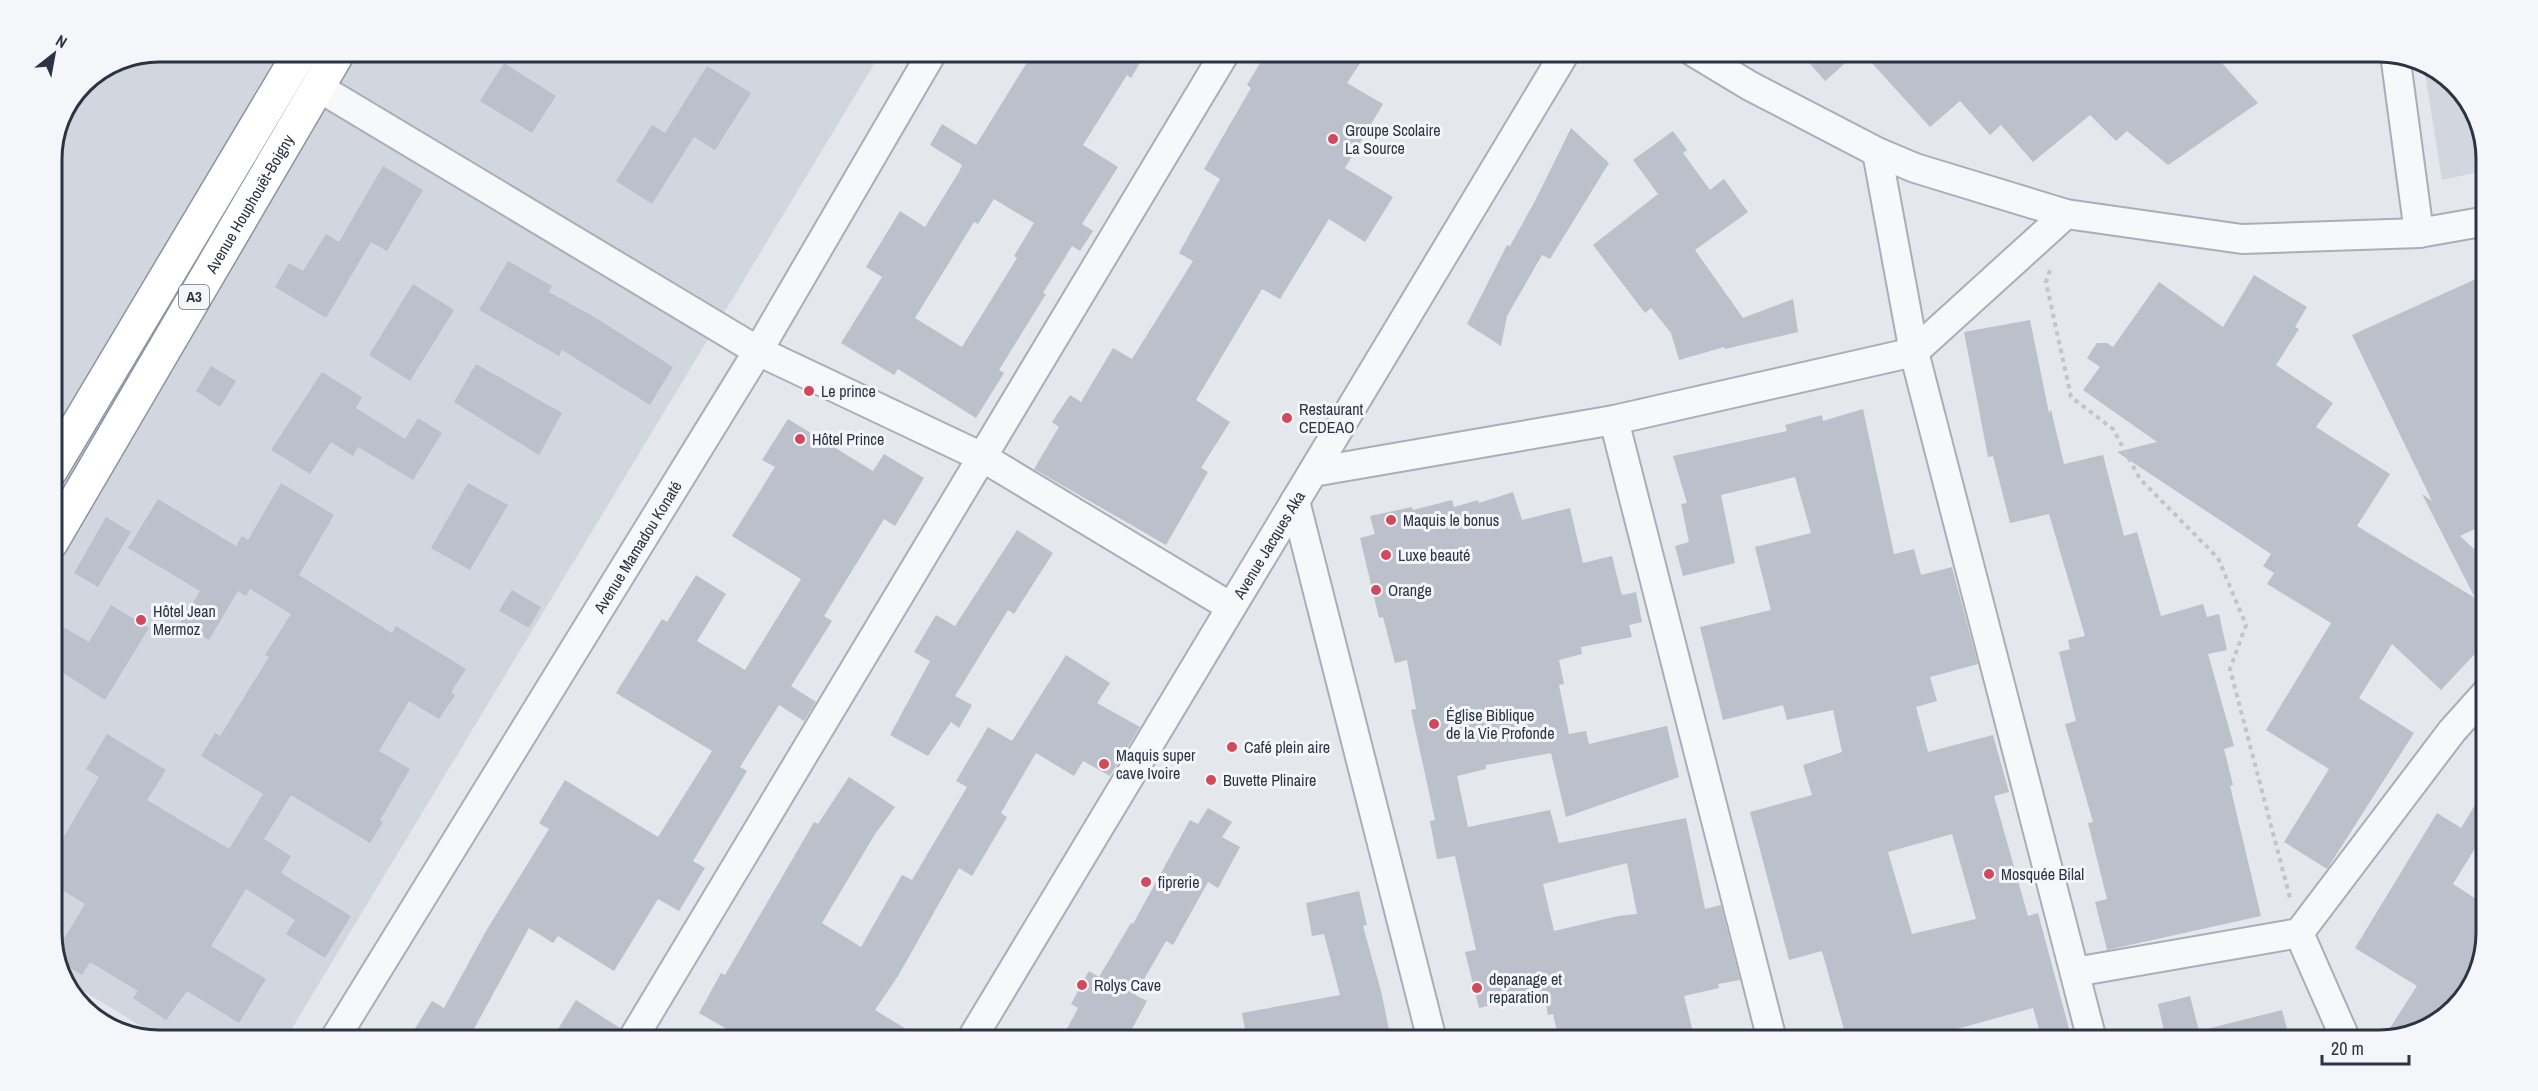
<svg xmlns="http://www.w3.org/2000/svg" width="2538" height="1091" viewBox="0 0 2538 1091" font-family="'Archivo Narrow',sans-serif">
<rect width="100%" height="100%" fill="#e4e7ec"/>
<!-- built -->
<path fill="#d2d6de" d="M 158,51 L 882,51 L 285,1040 L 164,1040 L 67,981 L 51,940 L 51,152 L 83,82 L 118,59 Z
M 2423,61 L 2465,93 L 2487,152 L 2487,170 L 2442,180 Z"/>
<!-- building -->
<path fill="#bbc0ca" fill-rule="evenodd" d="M 1034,51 L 1147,51 L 1131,78 L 1127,75 L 1083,145 L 1118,167 L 1082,224 L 1093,231 L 1080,251 L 1072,246 L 1043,293 L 1046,294 L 999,370 L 1004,373 L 976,418 L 898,369 L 894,375 L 841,343 L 882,277 L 866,267 L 900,211 L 925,227 L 959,172 L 962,165 L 930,145 L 942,124 L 976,145 ZM 994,199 L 1034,223 L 1014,256 L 1017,258 L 962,347 L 915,318 L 974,222 L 978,224 Z
M 1267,51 L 1368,51 L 1347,83 L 1383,104 L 1345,168 L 1393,197 L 1365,242 L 1329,219 L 1280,299 L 1262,289 L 1196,400 L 1230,422 L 1201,468 L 1208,472 L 1166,545 L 1034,469 L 1059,427 L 1052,422 L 1070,395 L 1081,402 L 1113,348 L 1132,359 L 1193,261 L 1179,253 L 1220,179 L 1204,169 L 1251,88 L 1247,85 Z
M 1799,51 L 1859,51 L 1825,81 Z
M 1861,51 L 2211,51 L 2258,103 L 2168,165 L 2127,131 L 2116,141 L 2090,115 L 2033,162 L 2001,125 L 1990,135 L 1960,101 L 1930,127 Z
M 504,63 L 556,96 L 532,133 L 480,101 Z
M 707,66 L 751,93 L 715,150 L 694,137 L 652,204 L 616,181 L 652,125 L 665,133 Z
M 1571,128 L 1609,163 L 1550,259 L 1542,255 L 1507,316 L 1501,346 L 1467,324 L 1507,245 L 1510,246 L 1535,201 Z
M 1673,131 L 1687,150 L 1683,153 L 1710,190 L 1724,179 L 1748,212 L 1695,250 L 1743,318 L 1793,299 L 1798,332 L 1725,349 L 1724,347 L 1679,360 L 1671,333 L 1651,308 L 1645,313 L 1593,245 L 1658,194 L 1633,160 Z
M 383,166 L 423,190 L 387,251 L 371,242 L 326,318 L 275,287 L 289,263 L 303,271 L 326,234 L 339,242 Z
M 508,261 L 552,286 L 549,292 L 596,318 L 673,367 L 650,405 L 562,350 L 559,356 L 479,310 Z
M 2487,274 L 2487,523 L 2460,536 L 2487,561 L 2487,641 L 2441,690 L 2392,644 L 2359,698 L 2414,733 L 2327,869 L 2284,842 L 2329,769 L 2266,730 L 2331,623 L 2267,584 L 2274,573 L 2263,566 L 2271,554 L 2117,452 L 2157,442 L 2083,390 L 2100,367 L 2087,358 L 2097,343 L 2107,343 L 2113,347 L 2159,282 L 2223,327 L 2254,275 L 2307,307 L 2295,327 L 2299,329 L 2276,365 L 2333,403 L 2316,427 L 2390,474 L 2357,526 L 2475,598 L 2422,494 L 2432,501 L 2352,335 Z
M 413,284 L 454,310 L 410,381 L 369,355 Z
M 2030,320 L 2049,413 L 2051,410 L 2064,464 L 2103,455 L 2124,536 L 2137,532 L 2161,616 L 2203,604 L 2207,617 L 2219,614 L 2227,650 L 2208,654 L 2234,746 L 2224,749 L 2233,785 L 2230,786 L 2261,916 L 2107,950 L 2095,902 L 2107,899 L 2088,823 L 2093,822 L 2065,724 L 2076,721 L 2059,652 L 2070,649 L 2068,640 L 2085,636 L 2049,514 L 2010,523 L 1993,456 L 1988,457 L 1964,332 Z
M 476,364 L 562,413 L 539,455 L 454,402 Z
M 211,366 L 236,381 L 220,407 L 196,391 Z
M 322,372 L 362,397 L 356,408 L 405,439 L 418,418 L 442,433 L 413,480 L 358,447 L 353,456 L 331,442 L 310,474 L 271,450 Z
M 1863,409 L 1894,554 L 1914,549 L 1921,575 L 1952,567 L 1978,664 L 1930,677 L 1937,701 L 1916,707 L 1928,752 L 1993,735 L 2009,792 L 1994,796 L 2028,916 L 2038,913 L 2072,1040 L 2042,1040 L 2033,1008 L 1953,1030 L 1955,1040 L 1847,1040 L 1822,951 L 1789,960 L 1750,812 L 1812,795 L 1803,765 L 1842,752 L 1833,710 L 1787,720 L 1783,705 L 1723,720 L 1700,627 L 1771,610 L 1755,547 L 1811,533 L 1795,477 L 1721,495 L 1735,563 L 1683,576 L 1675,546 L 1689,542 L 1681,504 L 1687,503 L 1673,456 L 1787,431 L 1785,425 L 1822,415 L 1823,421 ZM 1952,834 L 1976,919 L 1912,934 L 1888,852 Z
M 788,419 L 873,471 L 884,454 L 924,478 L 895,526 L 884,519 L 824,616 L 832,621 L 791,686 L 816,702 L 804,721 L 779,705 L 740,767 L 747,771 L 693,861 L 705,868 L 679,911 L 658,899 L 614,971 L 558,936 L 553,943 L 529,928 L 468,1040 L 408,1040 L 432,1001 L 444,1008 L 486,931 L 549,829 L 539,823 L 565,780 L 658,837 L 712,751 L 616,693 L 662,619 L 667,622 L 696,575 L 726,594 L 697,641 L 745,670 L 801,579 L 732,536 L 775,467 L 762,460 Z
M 281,483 L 334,515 L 299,575 L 392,633 L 396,626 L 466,669 L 451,692 L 455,695 L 439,719 L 409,701 L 379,751 L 410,769 L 380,820 L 383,822 L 370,843 L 291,795 L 264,839 L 291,856 L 281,873 L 351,916 L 325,958 L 286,934 L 295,920 L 246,889 L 211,946 L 266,979 L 239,1023 L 187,991 L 166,1020 L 133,998 L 138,991 L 90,962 L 82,975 L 59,961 L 56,952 L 85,904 L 51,883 L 51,831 L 63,838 L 99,777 L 86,769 L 107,734 L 166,770 L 147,800 L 229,849 L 263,794 L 201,756 L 215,733 L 220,736 L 269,657 L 265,655 L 291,614 L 250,589 L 246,596 L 238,591 L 209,640 L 180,623 L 200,591 L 128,548 L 158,499 L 236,546 L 242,536 L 248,540 Z
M 468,483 L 508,505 L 470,570 L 431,548 Z
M 1513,492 L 1522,520 L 1570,508 L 1583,563 L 1612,556 L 1621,593 L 1623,595 L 1636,592 L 1642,622 L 1629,625 L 1632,637 L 1581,647 L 1582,654 L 1559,660 L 1564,684 L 1559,685 L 1569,734 L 1586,731 L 1589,744 L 1667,726 L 1679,777 L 1566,817 L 1551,753 L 1486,765 L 1486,769 L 1457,776 L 1468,827 L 1550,810 L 1559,843 L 1686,818 L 1705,909 L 1721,905 L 1740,980 L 1718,984 L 1719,988 L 1684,996 L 1695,1040 L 1559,1040 L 1553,1014 L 1548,1015 L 1544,992 L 1479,1008 L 1465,952 L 1476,950 L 1455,856 L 1437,859 L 1430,821 L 1435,820 L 1411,710 L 1416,709 L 1407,660 L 1395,663 L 1383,617 L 1379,618 L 1360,538 L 1375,534 L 1370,516 L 1412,507 L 1413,510 L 1452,500 L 1454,507 L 1478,500 L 1479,503 ZM 1627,863 L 1637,914 L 1618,916 L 1554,931 L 1543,884 Z
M 106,517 L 131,532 L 98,587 L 74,573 Z
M 1017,530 L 1053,553 L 1014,614 L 1008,610 L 955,696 L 972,705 L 959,728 L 951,722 L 928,756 L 890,735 L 930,661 L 914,652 L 936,615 L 955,626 Z
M 512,590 L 541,607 L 529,628 L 499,611 Z
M 111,605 L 149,628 L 105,700 L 51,665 L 51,620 L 89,642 Z
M 1066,655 L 1110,683 L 1097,703 L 1140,727 L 1110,776 L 1083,761 L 1074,776 L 1036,753 L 1001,813 L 1007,817 L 972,876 L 959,868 L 898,976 L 875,1010 L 924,1040 L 746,1040 L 699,1013 L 721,973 L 725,975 L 814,822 L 818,824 L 849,777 L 895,807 L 875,834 L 822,923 L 861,947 L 902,875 L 912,880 L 967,787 L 956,781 L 988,727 L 1012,741 Z
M 2487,785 L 2487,829 L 2453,884 L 2487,906 L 2487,933 L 2479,973 L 2440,1022 L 2383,1039 L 2417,986 L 2355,948 L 2437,813 L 2461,828 Z
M 1208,808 L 1232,822 L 1222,837 L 1240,847 L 1218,888 L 1208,882 L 1173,945 L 1166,941 L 1135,995 L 1147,1001 L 1126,1040 L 1061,1040 L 1078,1008 L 1071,1004 L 1089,971 L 1099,977 L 1131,923 L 1133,924 L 1190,820 L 1198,824 Z
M 1359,891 L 1367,925 L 1363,926 L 1382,995 L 1391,1040 L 1247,1040 L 1242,1013 L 1340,995 L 1324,934 L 1312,936 L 1306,903 Z
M 2190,996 L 2199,1031 L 2282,1010 L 2290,1040 L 2166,1040 L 2158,1004 Z
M 576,1000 L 620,1028 L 616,1040 L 576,1040 L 558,1029 Z"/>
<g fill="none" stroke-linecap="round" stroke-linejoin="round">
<!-- minor casing -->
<g stroke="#a9aeb7" stroke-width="32">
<g id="minor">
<path d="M 1692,51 L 1750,86 L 1877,152 L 1915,168 L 2066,214 L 2242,239 L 2419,233 L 2487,221"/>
<path d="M 2395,54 L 2419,233"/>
<path d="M 318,87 L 758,351 L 982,457 L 1231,607"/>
<path d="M 1877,152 L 1914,352 L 2092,1040"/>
<path d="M 1614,420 L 1772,1040"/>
<path d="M 1313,472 L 1614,420 L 1914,352 L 2066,214"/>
<path d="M 1295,501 L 1432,1040"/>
<path d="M 2299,933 L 2346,1040"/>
<path d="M 2075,972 L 2299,933 L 2452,731 L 2487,692"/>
<path id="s1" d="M 334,1040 L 758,351 L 933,51"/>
<path d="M 632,1040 L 1226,51"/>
<path id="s2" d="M 971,1040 L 1566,51"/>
</g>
</g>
<!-- highway casing -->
<g stroke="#8b94a3" stroke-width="36">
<g id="highway">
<path d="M 51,470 L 301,51"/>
<path id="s3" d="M 51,543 L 339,51"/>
</g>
</g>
<!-- path -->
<path stroke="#c2c5cb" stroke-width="4" stroke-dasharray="4.5 4.5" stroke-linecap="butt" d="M 2050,270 L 2046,282 L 2071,397 L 2113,429 L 2140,479 L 2218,558 L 2246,625 L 2230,669 L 2290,898"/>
<!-- minor -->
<use href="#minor" stroke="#f7f8fa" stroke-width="28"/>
<!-- highway -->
<use href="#highway" stroke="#fff" stroke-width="33"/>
</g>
<!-- markers -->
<g fill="#d1495b" stroke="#f4f6f9" stroke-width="2">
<circle cx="1333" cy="139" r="6"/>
<circle cx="809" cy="391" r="6"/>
<circle cx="1287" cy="418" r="6"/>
<circle cx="800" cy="439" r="6"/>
<circle cx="1391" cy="520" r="6"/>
<circle cx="1386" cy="555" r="6"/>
<circle cx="1376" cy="590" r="6"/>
<circle cx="141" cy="620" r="6"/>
<circle cx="1434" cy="724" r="6"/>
<circle cx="1232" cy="747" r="6"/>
<circle cx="1104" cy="764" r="6"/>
<circle cx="1211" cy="780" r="6"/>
<circle cx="1989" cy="874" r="6"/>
<circle cx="1146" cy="882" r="6"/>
<circle cx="1082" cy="985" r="6"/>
<circle cx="1477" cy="988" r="6"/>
</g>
<g text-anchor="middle" stroke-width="6" stroke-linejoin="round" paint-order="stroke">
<!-- shield labels -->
<rect fill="#f4f6f9" stroke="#676e7b" stroke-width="1.5" x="179" y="285" width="30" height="24" rx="4.5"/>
<g font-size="15" font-weight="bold" fill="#2b3445">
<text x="194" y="302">A3</text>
</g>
<!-- poi labels -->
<g font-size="16" fill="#2b3445" stroke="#f4f6f9" text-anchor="start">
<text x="1345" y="136">Groupe Scolaire<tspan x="1345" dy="18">La Source</tspan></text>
<text x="821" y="397">Le prince</text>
<text x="1299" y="415">Restaurant<tspan x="1299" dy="18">CEDEAO</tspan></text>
<text x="812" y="445">Hôtel Prince</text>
<text x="1403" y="526">Maquis le bonus</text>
<text x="1398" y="561">Luxe beauté</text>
<text x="1388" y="596">Orange</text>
<text x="153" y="617">Hôtel Jean<tspan x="153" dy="18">Mermoz</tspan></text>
<text x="1446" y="721">Église Biblique<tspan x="1446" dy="18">de la Vie Profonde</tspan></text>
<text x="1244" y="753">Café plein aire</text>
<text x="1116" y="761">Maquis super<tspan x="1116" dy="18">cave Ivoire</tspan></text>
<text x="1223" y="786">Buvette Plinaire</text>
<text x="2001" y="880">Mosquée Bilal</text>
<text x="1158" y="888">fiprerie</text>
<text x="1489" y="985">depanage et<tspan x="1489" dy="18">reparation</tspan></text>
<text x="1094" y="991">Rolys Cave</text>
</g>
<!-- street labels -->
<g font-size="16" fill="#2b3445" stroke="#f4f6f9">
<text dy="6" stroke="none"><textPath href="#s3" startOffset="393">Avenue Houphouët-Boigny</textPath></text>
<text dy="6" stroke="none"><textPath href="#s2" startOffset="578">Avenue Jacques Aka</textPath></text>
<text dy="6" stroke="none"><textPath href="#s1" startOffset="579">Avenue Mamadou Konaté</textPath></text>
</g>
</g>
<!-- crop -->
<path d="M0 0H2538V1091H0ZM159 62H2379A97 97 0 0 1 2476 159V933A97 97 0 0 1 2379 1030H159A97 97 0 0 1 62 933V159A97 97 0 0 1 159 62Z" fill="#f4f6f9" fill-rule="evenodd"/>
<path fill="none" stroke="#2b3445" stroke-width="3" d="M159 62H2379A97 97 0 0 1 2476 159V933A97 97 0 0 1 2379 1030H159A97 97 0 0 1 62 933V159A97 97 0 0 1 159 62Z"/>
<!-- north arrow -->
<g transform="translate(54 54) rotate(31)" stroke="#f4f6f9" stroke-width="4.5" paint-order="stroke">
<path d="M0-4.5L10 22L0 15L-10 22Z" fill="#2b3445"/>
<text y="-9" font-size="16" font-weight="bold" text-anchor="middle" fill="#2b3445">N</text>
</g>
<!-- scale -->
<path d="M2322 1055v9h87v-9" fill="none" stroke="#2b3445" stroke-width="3"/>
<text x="2331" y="1055" font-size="18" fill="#2b3445" stroke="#f4f6f9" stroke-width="4.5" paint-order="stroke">20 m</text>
</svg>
